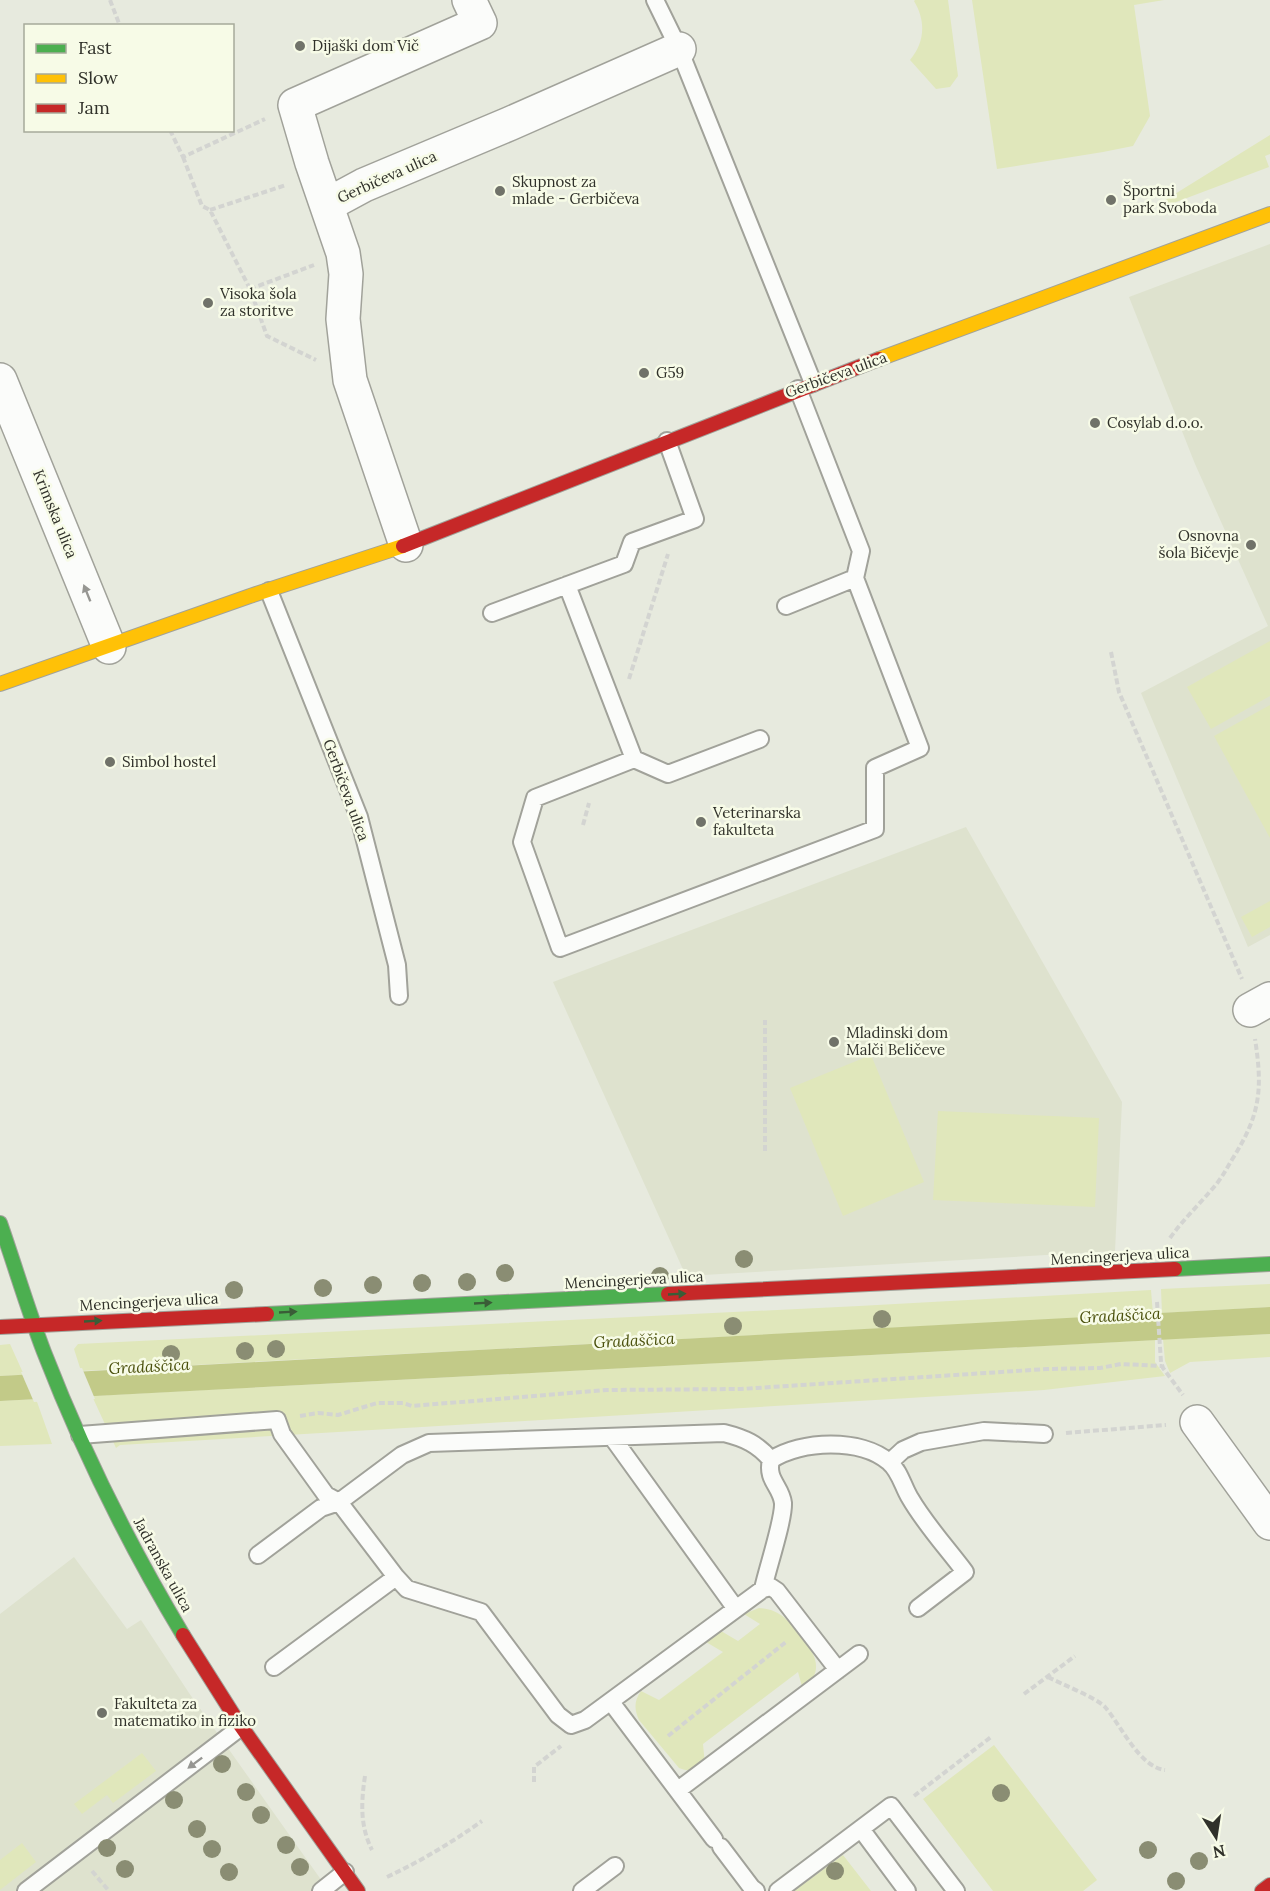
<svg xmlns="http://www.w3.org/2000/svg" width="1270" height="1891" viewBox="0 0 1270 1891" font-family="Lora,serif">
<rect width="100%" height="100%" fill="#e7eade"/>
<!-- built -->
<path fill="#dee2ce" d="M 1270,244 L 1270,935 L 1248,947 L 1141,693 L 1268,626 L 1195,464 L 1129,297 Z
M 966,827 L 1122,1102 L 1115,1251 L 686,1276 L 553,982 Z
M 74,1557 L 127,1629 L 141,1620 L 189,1693 L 329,1891 L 0,1891 L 0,1614 Z"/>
<!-- green -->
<path fill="#e0e7bb" d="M 915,0 L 948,0 L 958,76 L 950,87 L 936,89 L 910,60 C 925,42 926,21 914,1 Z
M 972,0 L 1164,0 L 1134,5 L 1150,116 L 1133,146 L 1103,152 L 997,169 Z
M 1270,135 L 1270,154 L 1265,156 L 1269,167 L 1163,207 L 1162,202 Z
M 1270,641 L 1270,696 L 1211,729 L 1187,687 Z
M 1270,705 L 1270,838 L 1214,736 Z
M 1270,901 L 1270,927 L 1252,937 L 1241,917 Z
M 871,1055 L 924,1182 L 843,1216 L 790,1088 Z
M 938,1111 L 1099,1118 L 1095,1207 L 933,1200 Z
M 1270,1284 L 1270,1307 L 1162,1313 L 1161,1289 Z
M 1151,1290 L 1153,1314 L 81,1371 L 74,1349 L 78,1344 L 859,1306 Z
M 1270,1334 L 1270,1357 L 1190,1362 L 1170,1373 L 1165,1361 L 1163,1339 Z
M 1155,1340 L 1155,1362 L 1165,1376 L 1044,1390 L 120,1445 L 116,1448 L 92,1396 Z
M 10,1344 L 24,1375 L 0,1376 L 0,1345 Z
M 36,1399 L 52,1444 L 0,1446 L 0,1401 Z
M 759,1608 C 780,1609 789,1621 801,1636 C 817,1656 824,1671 803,1690 L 798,1672 L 703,1744 L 705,1765 C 696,1771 689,1772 679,1768 L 639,1720 C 634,1709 634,1701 641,1691 L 659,1700 L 723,1652 L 706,1642 L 721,1631 L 738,1641 L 760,1624 L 744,1614 Z
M 994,1745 L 1097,1880 L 1083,1891 L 993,1891 L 923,1799 Z
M 142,1753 L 156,1771 L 113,1803 L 107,1795 L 82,1814 L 74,1804 Z
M 22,1843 L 36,1862 L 0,1890 L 0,1860 Z
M 843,1855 L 871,1891 L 794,1891 Z"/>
<!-- water -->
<path fill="#c2ca88" d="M 1270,1307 L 1270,1334 L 0,1401 L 0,1376 Z"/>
<!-- pier -->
<path fill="#e7eade" d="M 82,1368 L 95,1399 L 34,1402 L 21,1372 Z"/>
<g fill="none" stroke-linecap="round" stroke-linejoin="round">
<!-- lane casing -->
<g stroke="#a1a29a" stroke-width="20">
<path id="lane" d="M 655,0 L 679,49 L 813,383
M 798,389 L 861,551 L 855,578
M 567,585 L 634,759 L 535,798 L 522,842 L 560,948 L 875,829 L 875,768 L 920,748 L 855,578 L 786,606
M 269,591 L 359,817 L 397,965 L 399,996
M 492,613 L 624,564 L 632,542 L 695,519 L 667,441
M 634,759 L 668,774 L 760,739
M 80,1435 L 277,1420 L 282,1434 L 326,1495 L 339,1502 L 396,1577
M 612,1437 L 736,1609
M 890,1462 L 903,1450 L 921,1442 L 984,1431 L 1044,1434
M 258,1555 L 321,1508 L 339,1502 L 402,1455 L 429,1443 L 724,1433 C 744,1438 758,1444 771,1460
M 763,1589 C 767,1570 784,1519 783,1503 C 781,1486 766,1480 771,1460 C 801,1440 861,1438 889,1462 C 900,1471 903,1487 910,1498 C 925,1524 947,1548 965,1572 L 918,1608
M 274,1667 L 396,1577 L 407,1589 L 481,1612 L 558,1715 L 571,1725 L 585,1720 L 763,1589 L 771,1587 L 777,1591 L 838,1670
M 611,1702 L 714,1839
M 678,1790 L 859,1654
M 861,1829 L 907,1891
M 721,1847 L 752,1888 L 756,1891
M 26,1891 L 241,1727
M 321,1891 L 345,1872
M 582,1891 L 615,1866
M 778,1891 L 891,1806 L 956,1891"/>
</g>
<!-- street casing -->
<g stroke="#a1a29a" stroke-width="36">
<path id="street" d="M 327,205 L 364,185 L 509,124 L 679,49
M 0,380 L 109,647
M 406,545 L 350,380 L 343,319 L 346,274 L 343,253 L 312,163 L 295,105 L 480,23 L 469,0
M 1250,1010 L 1270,999
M 1197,1422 L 1270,1523"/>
</g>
<!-- fast casing -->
<g stroke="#a1a29a" stroke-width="16">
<path id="fast" d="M 0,1223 C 15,1266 28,1310 44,1352 C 82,1450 129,1545 183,1635
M 1175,1269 L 1270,1264
M 267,1314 L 668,1294"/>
</g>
<!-- slow casing -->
<g stroke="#a1a29a" stroke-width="16">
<path id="slow" d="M 879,359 L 1270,214
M 0,684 L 250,596 L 403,546"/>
</g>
<!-- jam casing -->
<g stroke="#a1a29a" stroke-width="16">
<path id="jam" d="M 403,546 L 879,359
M 668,1294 L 1175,1269
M 0,1327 L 267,1314
M 183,1635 L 238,1722 L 358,1891
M 1262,1891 L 1270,1885"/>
</g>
<!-- path -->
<path stroke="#d3d4d1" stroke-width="4" stroke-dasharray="6 3" stroke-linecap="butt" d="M 110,0 L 120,26
M 170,130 L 183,157 L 265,119
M 183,157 L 202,206 L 210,210 L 250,289 L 267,336 L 316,360
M 210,210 L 286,185
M 250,289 L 314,265
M 1111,652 L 1119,692 L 1242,979
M 629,679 L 668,554
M 583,825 L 589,803
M 765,1151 L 765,1020
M 1170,1238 C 1185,1217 1203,1201 1218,1182 C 1224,1174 1228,1166 1233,1158 C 1260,1115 1263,1090 1255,1039
M 1157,1302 L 1161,1362 L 1163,1368 L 1183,1395
M 300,1416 L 318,1413 L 338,1415 L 377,1403 L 403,1403 L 412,1406 L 607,1390 L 741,1389 L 1047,1369 L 1100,1368 L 1121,1364 L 1162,1366
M 1066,1433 L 1166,1425
M 1048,1677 C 1061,1684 1097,1698 1105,1707 C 1121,1725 1139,1767 1165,1770
M 1024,1694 L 1075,1656
M 668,1736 L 786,1642
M 365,1776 C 361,1803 360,1826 372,1850
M 534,1782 L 534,1767 L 561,1746
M 914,1796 L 991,1737
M 92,1871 L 109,1891
M 387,1877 C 421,1861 451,1843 482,1821"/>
<!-- lane -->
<use href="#lane" stroke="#fbfcfa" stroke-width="16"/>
<!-- street -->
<use href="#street" stroke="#fbfcfa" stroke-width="33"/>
<!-- fast -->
<use href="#fast" stroke="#4caf50" stroke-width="14"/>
<!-- slow -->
<use href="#slow" stroke="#ffc107" stroke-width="14"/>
<!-- jam -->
<use href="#jam" stroke="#c62828" stroke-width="14"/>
</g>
<!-- trees -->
<g fill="#8a8d73">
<circle cx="744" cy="1259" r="9"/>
<circle cx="505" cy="1273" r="9"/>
<circle cx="660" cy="1276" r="9"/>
<circle cx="467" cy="1282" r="9"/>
<circle cx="422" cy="1283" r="9"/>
<circle cx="373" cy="1285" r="9"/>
<circle cx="323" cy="1288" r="9"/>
<circle cx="234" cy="1290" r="9"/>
<circle cx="882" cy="1319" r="9"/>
<circle cx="733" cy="1326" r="9"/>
<circle cx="276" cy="1349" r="9"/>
<circle cx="245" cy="1351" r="9"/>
<circle cx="171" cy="1354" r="9"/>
<circle cx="222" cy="1764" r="9"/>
<circle cx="246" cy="1792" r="9"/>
<circle cx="1001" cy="1793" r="9"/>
<circle cx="174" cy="1800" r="9"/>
<circle cx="261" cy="1815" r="9"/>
<circle cx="197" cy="1829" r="9"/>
<circle cx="286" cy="1845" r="9"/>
<circle cx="107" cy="1848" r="9"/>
<circle cx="212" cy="1849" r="9"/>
<circle cx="1148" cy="1850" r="9"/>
<circle cx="1199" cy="1861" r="9"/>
<circle cx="300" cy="1867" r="9"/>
<circle cx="125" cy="1869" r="9"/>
<circle cx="835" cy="1871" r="9"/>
<circle cx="229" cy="1872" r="9"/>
<circle cx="1176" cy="1881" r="9"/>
</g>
<!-- one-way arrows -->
<defs><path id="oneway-solid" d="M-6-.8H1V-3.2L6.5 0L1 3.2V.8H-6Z" transform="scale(1.5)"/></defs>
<g fill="#969692">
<use href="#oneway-solid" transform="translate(87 593) rotate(-112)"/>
<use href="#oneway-solid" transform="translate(195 1763) rotate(143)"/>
</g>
<g fill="#3a5d37">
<use href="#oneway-solid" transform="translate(677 1294) rotate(-3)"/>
<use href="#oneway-solid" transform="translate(483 1303) rotate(-3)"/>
<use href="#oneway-solid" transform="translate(288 1312) rotate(-3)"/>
<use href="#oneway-solid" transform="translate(93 1321) rotate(-3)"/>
</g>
<!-- markers -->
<g fill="#707269" stroke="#f7fbe7" stroke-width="2">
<circle cx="300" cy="46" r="6"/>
<circle cx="500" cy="191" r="6"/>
<circle cx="1111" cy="200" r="6"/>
<circle cx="208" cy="303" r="6"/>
<circle cx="644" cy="373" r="6"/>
<circle cx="1095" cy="423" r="6"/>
<circle cx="1251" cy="545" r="6"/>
<circle cx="110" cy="762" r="6"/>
<circle cx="701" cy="822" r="6"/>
<circle cx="834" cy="1042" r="6"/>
<circle cx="102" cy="1713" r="6"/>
</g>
<g text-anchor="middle" stroke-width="5" stroke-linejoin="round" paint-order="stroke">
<!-- poi labels -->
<g font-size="15" fill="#30312a" stroke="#f7fbe7" text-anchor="start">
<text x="312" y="51">Dijaški dom Vič</text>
<text x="512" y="187">Skupnost za<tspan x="512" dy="17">mlade - Gerbičeva</tspan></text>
<text x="1123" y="196">Športni<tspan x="1123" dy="17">park Svoboda</tspan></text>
<text x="220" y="299">Visoka šola<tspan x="220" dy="17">za storitve</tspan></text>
<text x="656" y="378">G59</text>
<text x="1107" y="428">Cosylab d.o.o.</text>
<text x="1239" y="541" text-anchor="end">Osnovna<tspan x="1239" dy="17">šola Bičevje</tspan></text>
<text x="122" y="767">Simbol hostel</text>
<text x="713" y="818">Veterinarska<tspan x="713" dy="17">fakulteta</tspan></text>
<text x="846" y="1038">Mladinski dom<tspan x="846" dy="17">Malči Beličeve</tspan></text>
<text x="114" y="1709">Fakulteta za<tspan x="114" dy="17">matematiko in fiziko</tspan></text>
</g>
<!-- street labels -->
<g font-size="15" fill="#30312a" stroke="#f7fbe7">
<text transform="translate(387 177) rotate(-24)" y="5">Gerbičeva ulica</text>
<text transform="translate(836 375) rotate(-20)" y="5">Gerbičeva ulica</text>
<text transform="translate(55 514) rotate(68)" y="5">Krimska ulica</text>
<text transform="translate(346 790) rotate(70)" y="5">Gerbičeva ulica</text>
<text transform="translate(1120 1256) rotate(-3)" y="5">Mencingerjeva ulica</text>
<text transform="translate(634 1280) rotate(-3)" y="5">Mencingerjeva ulica</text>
<text transform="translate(149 1302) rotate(-3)" y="5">Mencingerjeva ulica</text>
<text transform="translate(163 1565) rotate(61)" y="5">Jadranska ulica</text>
</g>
<!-- water labels -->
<g font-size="16" font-style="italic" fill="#4a500c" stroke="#f7fbe7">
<text transform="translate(1120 1315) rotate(-3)" y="6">Gradaščica</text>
<text transform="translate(634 1340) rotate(-3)" y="6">Gradaščica</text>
<text transform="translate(149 1366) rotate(-3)" y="6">Gradaščica</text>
</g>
</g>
<!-- legend -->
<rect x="24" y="24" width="210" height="108" fill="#f7fbe7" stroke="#a7aa9b" stroke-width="1.5"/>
<rect x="36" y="44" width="30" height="9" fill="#4caf50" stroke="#a7aa9b" stroke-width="1.5"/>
<text x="78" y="54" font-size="18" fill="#30312a">Fast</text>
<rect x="36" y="74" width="30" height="9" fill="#ffc107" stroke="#a7aa9b" stroke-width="1.5"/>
<text x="78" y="84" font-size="18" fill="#30312a">Slow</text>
<rect x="36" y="104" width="30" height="9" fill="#c62828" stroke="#a7aa9b" stroke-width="1.5"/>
<text x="78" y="114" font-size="18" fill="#30312a">Jam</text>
<!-- north arrow -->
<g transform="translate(1216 1837) rotate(168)" stroke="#f7fbe7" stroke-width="4.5" paint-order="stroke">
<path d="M0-4.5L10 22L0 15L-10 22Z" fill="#30312a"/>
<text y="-9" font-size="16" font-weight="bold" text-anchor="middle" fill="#30312a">N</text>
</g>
</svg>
